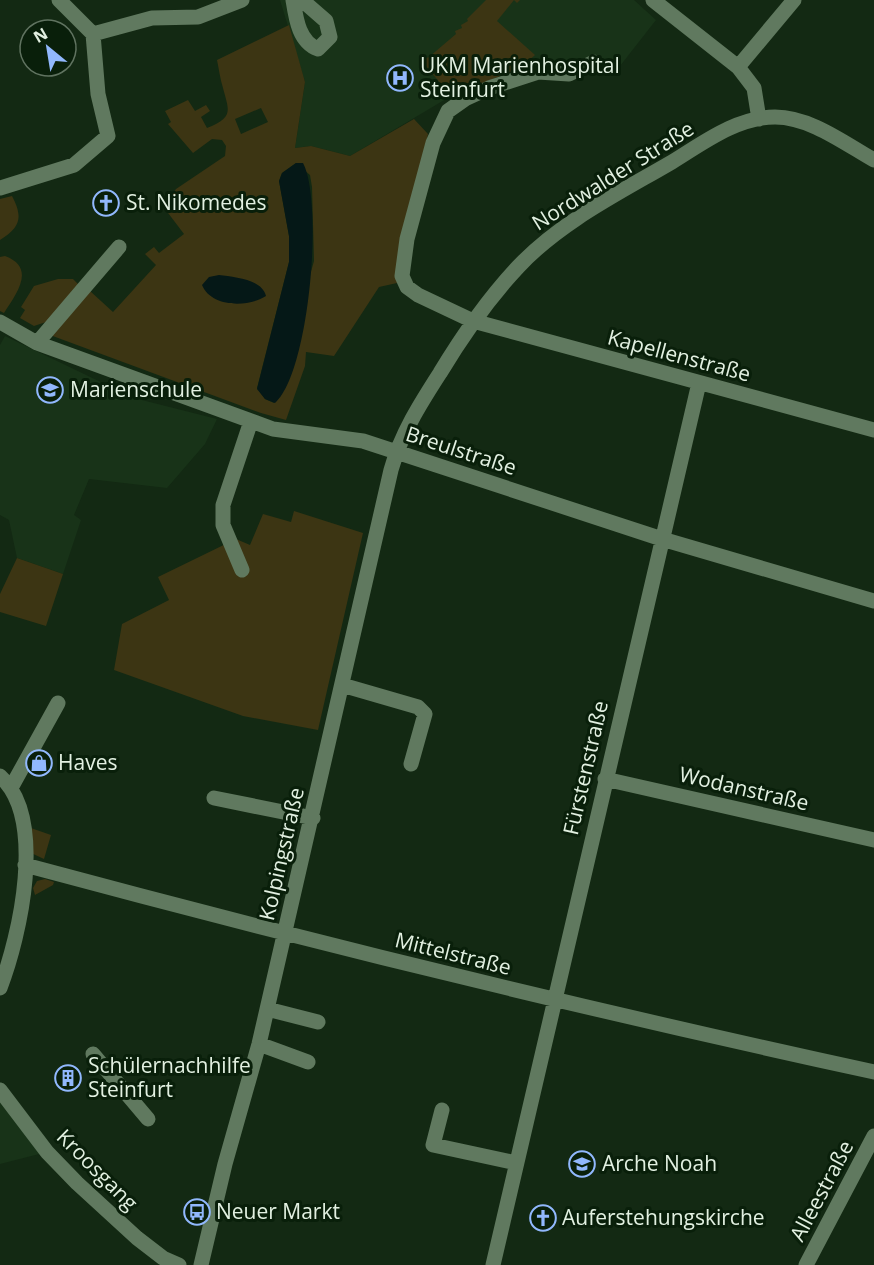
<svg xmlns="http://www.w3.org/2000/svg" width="874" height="1265" viewBox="0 0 874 1265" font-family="'Open Sans',sans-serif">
<rect width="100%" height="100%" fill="#132913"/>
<!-- built -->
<path fill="#183318" d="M 280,0 L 634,0 L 656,20 L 620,66 L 592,57 L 563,65 L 521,67 L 451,96 L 350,156 L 311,146 L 295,148 L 305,82 Z
M 5,336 L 134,398 L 217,419 L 205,444 L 167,488 L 89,479 L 74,515 L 81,520 L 63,574 L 17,558 L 9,520 L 0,515 L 0,345 Z
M 0,1090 L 47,1152 L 0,1164 Z"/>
<!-- green -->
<path fill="#3c3513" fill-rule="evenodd" d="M 486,0 L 520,0 L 517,3 L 514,0 L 497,21 L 535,55 L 522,67 L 451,96 L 421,60 L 429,57 L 456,34 L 455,31 L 462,28 L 461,25 L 468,21 L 467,19 Z
M 289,25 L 305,82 L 295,148 L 311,146 L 350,156 L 414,119 L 428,134 L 397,283 L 379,287 L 334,356 L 306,352 L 305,366 L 286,420 L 261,413 L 50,335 L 90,291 L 113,312 L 156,265 L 145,254 L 154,247 L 159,253 L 184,234 L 162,205 L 162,199 L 168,195 L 170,197 L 176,189 L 225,156 L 226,146 L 222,140 L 212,139 L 193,153 L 168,124 L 171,122 L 165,111 L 188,100 L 195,111 L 206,105 L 210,111 L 201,117 L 207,128 C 234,117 229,111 223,88 C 220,79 219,69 217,60 ZM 261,108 L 268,122 L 241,134 L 235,119 ZM 296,163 L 310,175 L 312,187 L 314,261 L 274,403 L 265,399 L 257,388 L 289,262 L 289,236 L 279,181 L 282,173 Z
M 12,196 C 23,217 21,227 0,240 L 0,199 Z
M 5,256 C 37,268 16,294 4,313 L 0,311 L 0,257 Z
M 58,279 L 73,279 L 79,285 L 49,321 L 34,326 L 20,318 L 25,310 L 21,307 L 34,286 Z
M 294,511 L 363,533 L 318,730 L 243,716 L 114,670 L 122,624 L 169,600 L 158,577 L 236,539 L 250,545 L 263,514 L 291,522 Z
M 17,558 L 63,574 L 46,626 L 0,612 L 0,594 Z
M 28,827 L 51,835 L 44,859 L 29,852 Z
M 45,879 L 54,882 L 53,885 L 35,895 L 33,888 L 37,881 Z"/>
<!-- water -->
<path fill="#051817" d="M 296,163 L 303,163 C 324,203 309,374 275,403 L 265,399 L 257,389 L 289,262 L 289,236 L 279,181 L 282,173 Z
M 219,275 C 234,277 262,279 266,296 C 247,308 211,307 202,285 L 209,277 Z"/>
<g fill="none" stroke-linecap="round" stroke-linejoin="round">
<!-- minor -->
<path stroke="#60795f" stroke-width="15" d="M 59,0 L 93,34
M 293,0 C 296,19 299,42 318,49 L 330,37 L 326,21 L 302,0
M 653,0 L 738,67 L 754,88 L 759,119
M 93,34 L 152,18 L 198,17 L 242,0
M 594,62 L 569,74 L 538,72 L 489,88 L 465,99 L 448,111 L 433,143 L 407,239 L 402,276 L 407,287 L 418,295 L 473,321 L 874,430
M 738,67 L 794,0
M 0,188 L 74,165 L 108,136 L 98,94 L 93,34
M 0,322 L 37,343 L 273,429 L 363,441 L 662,539 L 874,601
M 37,343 L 119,247
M 242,570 L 223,525 L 223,505 L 251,421
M 342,685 L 418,707 L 425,714 L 411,764
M 0,776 C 47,818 20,936 0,988
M 605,779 L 874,840
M 12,786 L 58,703
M 214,798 L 313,818
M 25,865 C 307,941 589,1010 874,1072
M 267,1009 L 318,1022
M 259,1044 L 308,1062
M 93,1054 L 148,1119
M 0,1090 L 47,1152 L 77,1183 L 137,1238 L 163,1258 L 179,1265
M 442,1110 L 433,1145 L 516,1163
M 201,1265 L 225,1164 L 259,1044 L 391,470 C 401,434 420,404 440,373 C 463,335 488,299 518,267 C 560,222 619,193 672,162 C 703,143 737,117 775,117 C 810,117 844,143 874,160
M 493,1265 L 699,383
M 806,1265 L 874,1136"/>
</g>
<!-- icons -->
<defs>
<g id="hospital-ring" transform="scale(1.35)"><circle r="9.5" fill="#091f0a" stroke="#91b8fd" stroke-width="1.5"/><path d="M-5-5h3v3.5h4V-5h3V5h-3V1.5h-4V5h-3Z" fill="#91b8fd"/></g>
<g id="church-ring" transform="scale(1.35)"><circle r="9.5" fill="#091f0a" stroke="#91b8fd" stroke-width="1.5"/><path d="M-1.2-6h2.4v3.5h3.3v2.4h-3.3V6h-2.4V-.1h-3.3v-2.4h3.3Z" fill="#91b8fd"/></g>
<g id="school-ring" transform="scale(1.35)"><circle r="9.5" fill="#091f0a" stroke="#91b8fd" stroke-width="1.5"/><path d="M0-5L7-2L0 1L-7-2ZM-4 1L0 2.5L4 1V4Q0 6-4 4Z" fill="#91b8fd"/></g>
<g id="shop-ring" transform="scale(1.35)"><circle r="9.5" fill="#091f0a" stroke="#91b8fd" stroke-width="1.5"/><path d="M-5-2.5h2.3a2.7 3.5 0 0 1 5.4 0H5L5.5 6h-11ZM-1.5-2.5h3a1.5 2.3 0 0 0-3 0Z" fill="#91b8fd"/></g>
<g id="building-ring" transform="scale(1.35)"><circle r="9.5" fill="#091f0a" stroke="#91b8fd" stroke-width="1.5"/><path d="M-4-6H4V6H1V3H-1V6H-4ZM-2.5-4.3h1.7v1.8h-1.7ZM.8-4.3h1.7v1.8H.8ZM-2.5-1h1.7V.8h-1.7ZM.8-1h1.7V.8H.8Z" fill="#91b8fd"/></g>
<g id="bus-ring" transform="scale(1.35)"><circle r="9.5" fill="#091f0a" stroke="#91b8fd" stroke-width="1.5"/><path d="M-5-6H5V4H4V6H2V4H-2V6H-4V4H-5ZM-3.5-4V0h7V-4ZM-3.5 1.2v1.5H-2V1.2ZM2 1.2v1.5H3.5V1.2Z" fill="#91b8fd"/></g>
</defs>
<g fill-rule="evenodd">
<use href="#hospital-ring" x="400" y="78"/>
<use href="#church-ring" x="106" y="203"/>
<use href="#school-ring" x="50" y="390"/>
<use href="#shop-ring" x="39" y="763"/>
<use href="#building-ring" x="68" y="1078"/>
<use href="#school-ring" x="582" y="1164"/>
<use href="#bus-ring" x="197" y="1212"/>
<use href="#church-ring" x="543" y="1218"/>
</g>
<g text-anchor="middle" stroke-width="6" stroke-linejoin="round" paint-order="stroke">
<!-- poi labels -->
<g font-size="21" fill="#e2f0e1" stroke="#091f0a" text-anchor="start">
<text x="420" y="73">UKM Marienhospital<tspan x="420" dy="24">Steinfurt</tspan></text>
<text x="126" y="210">St. Nikomedes</text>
<text x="70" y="397">Marienschule</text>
<text x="58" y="770">Haves</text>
<text x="88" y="1073">Schülernachhilfe<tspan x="88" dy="24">Steinfurt</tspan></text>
<text x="602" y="1171">Arche Noah</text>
<text x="216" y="1219">Neuer Markt</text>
<text x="562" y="1225">Auferstehungskirche</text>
</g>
<!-- street labels -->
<g font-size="21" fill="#e2f0e1" stroke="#091f0a">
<text transform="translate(613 176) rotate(-32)" y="7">Nordwalder Straße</text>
<text transform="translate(679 356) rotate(15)" y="7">Kapellenstraße</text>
<text transform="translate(461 451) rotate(18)" y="7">Breulstraße</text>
<text transform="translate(586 768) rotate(-77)" y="7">Fürstenstraße</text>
<text transform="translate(744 789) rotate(13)" y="7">Wodanstraße</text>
<text transform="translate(282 854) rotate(-77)" y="7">Kolpingstraße</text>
<text transform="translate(453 954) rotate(14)" y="7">Mittelstraße</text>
<text transform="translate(97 1170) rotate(45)" y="7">Kroosgang</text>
<text transform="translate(822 1191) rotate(-62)" y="7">Alleestraße</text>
</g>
</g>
<!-- north arrow -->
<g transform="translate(48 48) rotate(330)"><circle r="28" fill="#091f0a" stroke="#607360" stroke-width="1.5"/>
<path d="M0-4.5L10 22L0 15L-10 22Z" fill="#91b8fd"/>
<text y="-9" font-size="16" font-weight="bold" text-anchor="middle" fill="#e2f0e1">N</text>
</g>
</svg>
